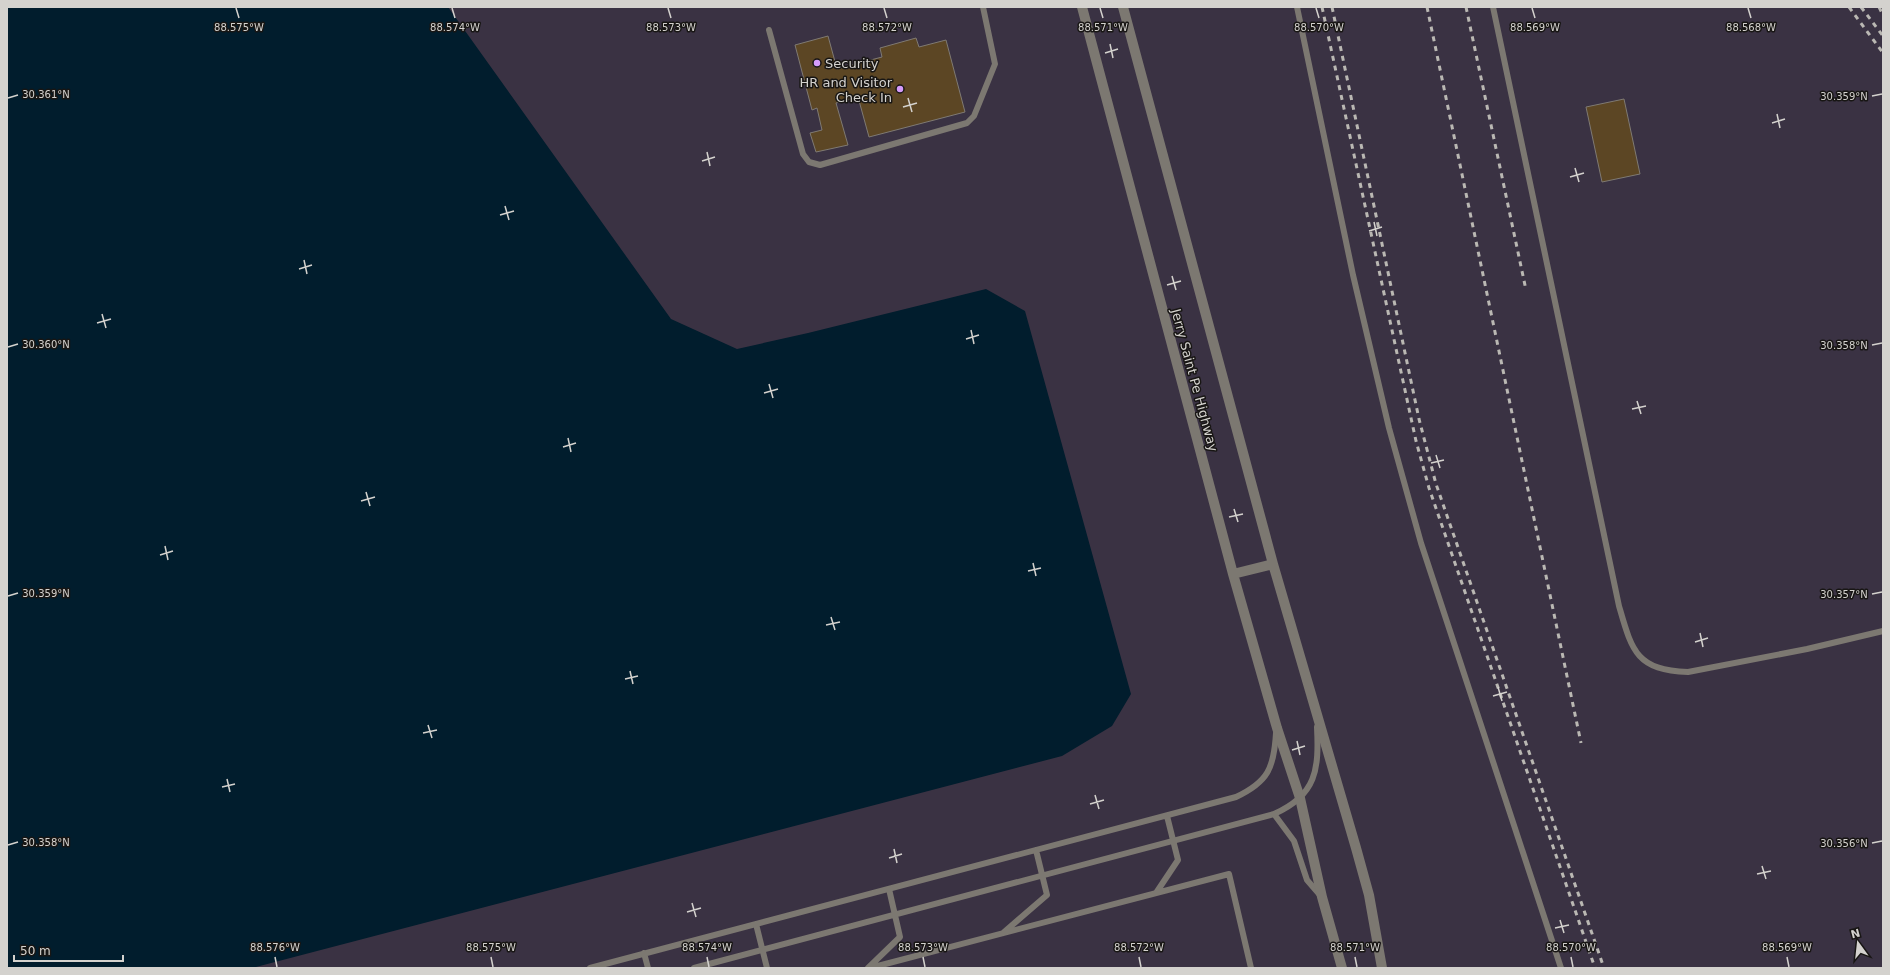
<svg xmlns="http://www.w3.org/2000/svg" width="1890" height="975" viewBox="0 0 1890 975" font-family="'DejaVu Sans',sans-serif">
<rect width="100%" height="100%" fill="#322e28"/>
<!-- industrial -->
<path fill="#3a3243" d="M 7,7 L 1883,7 L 1883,968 L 7,968 Z"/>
<!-- water -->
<path fill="#011d2d" d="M 7,7 L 448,7 L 671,319 L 737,349 L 808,333 L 986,289 L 1025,311 L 1131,694 L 1112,726 L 1062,756 L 252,968 L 7,968 Z"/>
<!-- building -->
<path fill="#5c4624" stroke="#7f7a73" d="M 828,36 L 837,69 L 882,57 L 880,48 L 916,38 L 919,47 L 946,40 L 965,112 L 869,137 L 858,97 L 836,103 L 848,145 L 816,152 L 810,133 L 822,130 L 817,108 L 812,110 L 795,45 Z
M 1624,99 L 1640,174 L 1602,182 L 1586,107 Z"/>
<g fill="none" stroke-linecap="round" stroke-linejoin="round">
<!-- lane -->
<path stroke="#7c7871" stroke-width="6" d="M 1297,7 L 1353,275 L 1389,428 L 1421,543 L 1561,968
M 1493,7 L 1619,606 C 1632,651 1636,670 1688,672 L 1807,649 L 1883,631
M 769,30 L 803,154 L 809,162 L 820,165 L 967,123 L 974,116 L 995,64 L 983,7
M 1274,814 L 1294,841 L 1307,880 L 1320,895
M 1156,893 L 1178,860 L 1167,816
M 756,924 L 767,968
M 1003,933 L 1047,895 L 1036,850
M 644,953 L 648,968
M 590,968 L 1236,797 C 1268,782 1274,768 1276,733
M 694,968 L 1274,814 C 1317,795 1319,769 1317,727
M 868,968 L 900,937 L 889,889
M 870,968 L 1229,874 L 1251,968"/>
<!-- secondary -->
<path stroke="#7c7871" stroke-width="10" d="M 1082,7 L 1233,574 L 1277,728 L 1300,798 L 1322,897 L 1342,968
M 1123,7 L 1273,564 L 1356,848 L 1369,895 L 1382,968
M 1233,574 L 1273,564"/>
<!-- rail -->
<path stroke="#bab8b3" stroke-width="3" stroke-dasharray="5 5" stroke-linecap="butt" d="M 1322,7 L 1416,441 L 1429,488 L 1595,968
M 1332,7 L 1419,419 L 1436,484 L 1604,968
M 1427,7 L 1581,743
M 1466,7 L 1526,290
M 1849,7 L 1883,53
M 1861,7 L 1883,36
M 1879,7 L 1883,15"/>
</g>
<!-- ticks -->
<path fill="none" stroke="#d4d2ce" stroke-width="1.5" d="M 236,8 L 239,18M 452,8 L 455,18M 668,8 L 671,18M 884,8 L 887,18M 1100,8 L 1103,18M 1316,8 L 1319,18M 1532,8 L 1535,18M 1748,8 L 1751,18M 1110,44 L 1113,58M 1105,53 L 1118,49M 1872,96 L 1882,94M 8,98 L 18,95M 908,98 L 912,112M 903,107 L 917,103M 1777,114 L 1780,128M 1772,123 L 1785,119M 707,152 L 710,166M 702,161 L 715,157M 1575,168 L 1579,182M 1570,177 L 1584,173M 505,206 L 509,220M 500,215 L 514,211M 1374,222 L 1377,236M 1369,231 L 1382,227M 304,260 L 307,274M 299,269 L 312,265M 1172,276 L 1176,290M 1167,285 L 1181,281M 102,314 L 106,328M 97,323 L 111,319M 971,330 L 974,344M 966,339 L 979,335M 1872,345 L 1882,343M 8,347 L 18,344M 769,384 L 773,398M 764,393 L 778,389M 1637,401 L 1641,414M 1632,409 L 1646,406M 568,438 L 571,452M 563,447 L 576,443M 1436,455 L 1440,468M 1431,463 L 1444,460M 366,492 L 370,506M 361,501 L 375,497M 1234,509 L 1238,522M 1229,517 L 1243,514M 165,546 L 168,560M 160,555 L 173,551M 1033,563 L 1036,576M 1028,571 L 1041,568M 1872,594 L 1882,592M 8,596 L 18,593M 831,617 L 835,630M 826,625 L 840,622M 1700,633 L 1703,647M 1695,642 L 1708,638M 630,671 L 633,684M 625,679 L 638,676M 1498,687 L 1502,701M 1493,696 L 1507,692M 428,725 L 432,738M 423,733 L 437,730M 1297,741 L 1300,755M 1292,750 L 1305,746M 227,779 L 230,792M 222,787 L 235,784M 1095,795 L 1099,809M 1090,804 L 1104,800M 1872,843 L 1882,841M 8,845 L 18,842M 894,849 L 897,863M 889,858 L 902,854M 1762,866 L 1766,879M 1757,874 L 1771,871M 692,903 L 696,917M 687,912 L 701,908M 1560,920 L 1564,933M 1555,928 L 1569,925M 275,957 L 277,967M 491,957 L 493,967M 707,957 L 709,967M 923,957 L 925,967M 1139,957 L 1141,967M 1355,957 L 1357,967M 1571,957 L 1573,967M 1787,957 L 1789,967"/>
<!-- markers -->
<g fill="#d59bfa" stroke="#181614" stroke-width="1.5">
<circle cx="817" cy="63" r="4"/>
<circle cx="900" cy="89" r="4"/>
</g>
<g text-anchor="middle" stroke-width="3" stroke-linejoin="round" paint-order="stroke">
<!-- poi labels -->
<g font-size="13" fill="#d4d2ce" stroke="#181614" text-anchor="start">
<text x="825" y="68">Security</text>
<text x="892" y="87" text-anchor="end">HR and Visitor<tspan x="892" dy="15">Check In</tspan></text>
</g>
<!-- street labels -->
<g font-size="13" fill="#d4d2ce" stroke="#181614">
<text transform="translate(1195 380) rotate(75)" y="5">Jerry Saint Pe Highway</text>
</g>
</g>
<g font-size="10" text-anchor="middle" fill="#d4d2ce" stroke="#181614" stroke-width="3" stroke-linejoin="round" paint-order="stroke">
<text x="239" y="31">88.575°W</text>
<text x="455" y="31">88.574°W</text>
<text x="671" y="31">88.573°W</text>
<text x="887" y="31">88.572°W</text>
<text x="1103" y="31">88.571°W</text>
<text x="1319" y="31">88.570°W</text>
<text x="1535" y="31">88.569°W</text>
<text x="1751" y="31">88.568°W</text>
<text x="46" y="98">30.361°N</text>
<text x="1844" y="100">30.359°N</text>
<text x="46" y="348">30.360°N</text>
<text x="1844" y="349">30.358°N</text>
<text x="46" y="597">30.359°N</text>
<text x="1844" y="598">30.357°N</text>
<text x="46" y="846">30.358°N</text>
<text x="1844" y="847">30.356°N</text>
<text x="275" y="951">88.576°W</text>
<text x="491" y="951">88.575°W</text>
<text x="707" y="951">88.574°W</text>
<text x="923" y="951">88.573°W</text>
<text x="1139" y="951">88.572°W</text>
<text x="1355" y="951">88.571°W</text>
<text x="1571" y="951">88.570°W</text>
<text x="1787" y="951">88.569°W</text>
</g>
<!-- border -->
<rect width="1890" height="975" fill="none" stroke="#d4d2ce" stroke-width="16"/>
<!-- north arrow -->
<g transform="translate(1858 943) rotate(345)" stroke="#181614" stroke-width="3" paint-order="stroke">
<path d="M0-3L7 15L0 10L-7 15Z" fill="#d4d2ce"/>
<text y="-6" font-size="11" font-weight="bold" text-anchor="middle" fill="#d4d2ce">N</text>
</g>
<!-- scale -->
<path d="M14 955v6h109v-6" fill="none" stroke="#d4d2ce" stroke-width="2"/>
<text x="20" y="955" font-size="12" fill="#d4d2ce" stroke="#181614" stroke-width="3" paint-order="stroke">50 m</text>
</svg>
